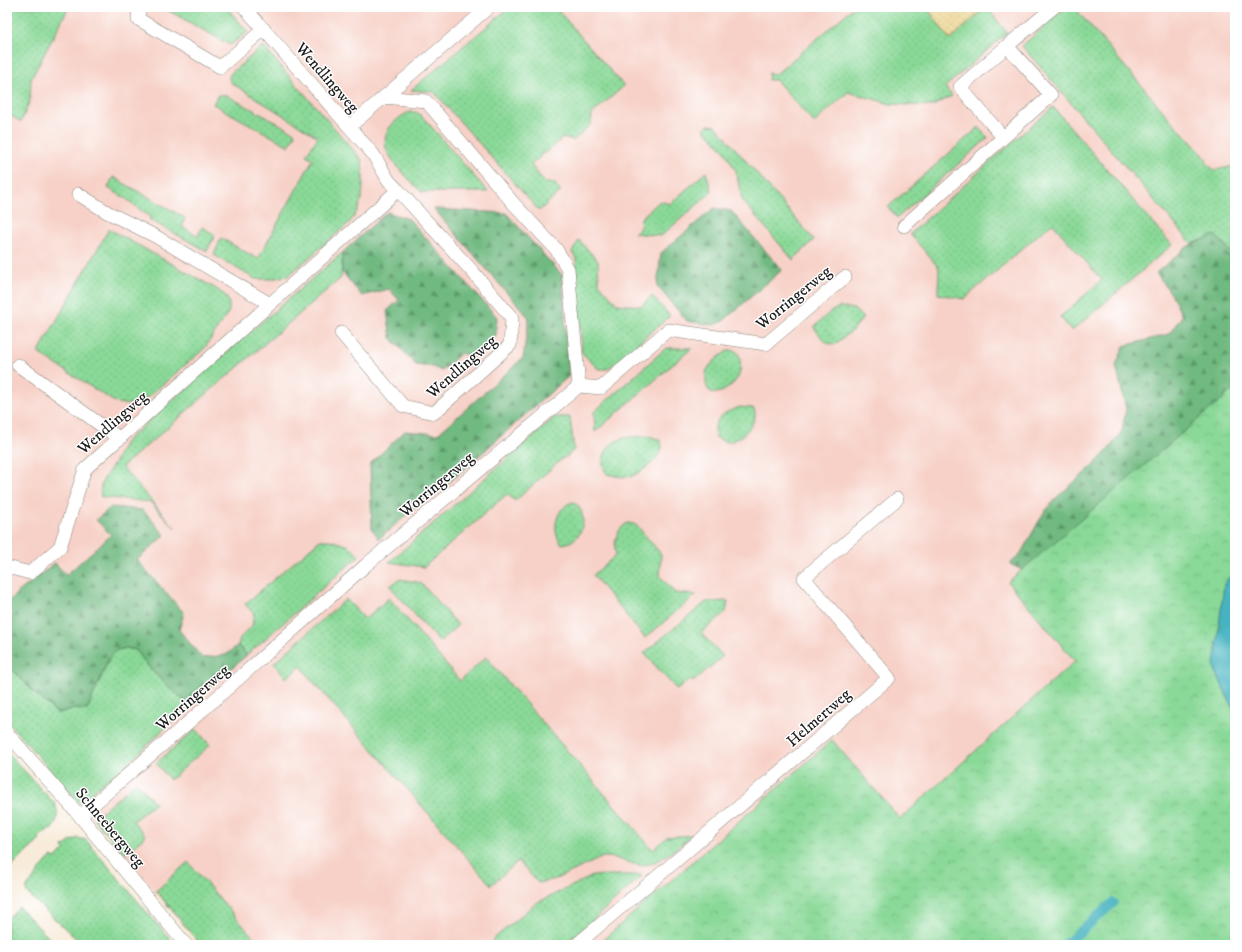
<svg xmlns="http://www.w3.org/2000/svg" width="1242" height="952" viewBox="0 0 1242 952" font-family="'IM FELL DW Pica',serif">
<defs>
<pattern id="grass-dots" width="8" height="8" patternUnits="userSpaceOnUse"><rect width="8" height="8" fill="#8ad998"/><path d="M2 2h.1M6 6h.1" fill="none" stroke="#76ba82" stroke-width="1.8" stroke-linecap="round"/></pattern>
<pattern id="forest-firs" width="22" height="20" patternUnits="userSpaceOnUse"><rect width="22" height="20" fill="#6fb980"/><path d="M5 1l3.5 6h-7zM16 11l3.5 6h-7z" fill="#5a9668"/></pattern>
<pattern id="sand-dots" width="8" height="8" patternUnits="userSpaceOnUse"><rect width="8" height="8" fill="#eeda9e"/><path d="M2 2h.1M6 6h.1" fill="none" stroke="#ccba88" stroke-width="1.8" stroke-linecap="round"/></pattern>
<pattern id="park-crowns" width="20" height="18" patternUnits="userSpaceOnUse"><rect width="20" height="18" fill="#8ad998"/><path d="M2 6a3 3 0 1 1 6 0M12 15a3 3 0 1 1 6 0" fill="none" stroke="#76ba82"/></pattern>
</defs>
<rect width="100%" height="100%" fill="#fff"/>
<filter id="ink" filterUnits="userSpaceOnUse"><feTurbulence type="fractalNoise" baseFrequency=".025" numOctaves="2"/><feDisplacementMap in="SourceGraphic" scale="8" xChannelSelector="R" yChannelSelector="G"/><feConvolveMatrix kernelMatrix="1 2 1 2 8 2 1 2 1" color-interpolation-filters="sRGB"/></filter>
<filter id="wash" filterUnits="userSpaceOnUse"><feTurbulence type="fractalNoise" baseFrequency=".012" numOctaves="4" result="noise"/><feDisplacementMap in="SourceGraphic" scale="16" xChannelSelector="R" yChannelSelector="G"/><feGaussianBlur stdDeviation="0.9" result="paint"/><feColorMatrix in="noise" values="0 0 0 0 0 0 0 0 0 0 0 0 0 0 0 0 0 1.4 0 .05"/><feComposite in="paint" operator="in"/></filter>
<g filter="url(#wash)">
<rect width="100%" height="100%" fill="#f8ebd9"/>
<!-- built -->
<path fill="#f7d1c7" d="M 7,7 L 1235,7 L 1235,388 L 1008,582 L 1076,661 L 900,819 L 832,740 L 597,945 L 200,945 L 94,819 L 7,721 Z"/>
<!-- grass -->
<path fill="url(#grass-dots)" stroke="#537a5a" d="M 7,7 L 69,7 L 31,79 L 30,100 L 21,122 L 7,113 Z
M 162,7 L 226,7 L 248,32 L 230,45 Z
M 510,7 L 555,7 L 624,86 L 592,114 L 591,124 L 573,141 L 571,139 L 562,138 L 545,153 L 541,153 L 541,156 L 531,165 L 545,183 L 554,183 L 561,191 L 539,211 L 434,92 L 411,90 Z
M 854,7 L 933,7 L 930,12 L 950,40 L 983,10 L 989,10 L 1007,33 L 945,87 L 952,96 L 933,106 L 891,104 L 848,92 L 814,123 L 776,80 L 768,80 L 769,73 L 776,74 Z
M 1066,7 L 1074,7 L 1170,119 L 1207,159 L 1206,162 L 1214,170 L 1235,166 L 1235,256 L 1215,235 L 1192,244 L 1022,46 Z
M 263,46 L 362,160 C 364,183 365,204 350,222 L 288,276 L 270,279 L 255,279 L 214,255 L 221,238 L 258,259 L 313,159 L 306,155 L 318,137 L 230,82 L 229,78 L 230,74 Z
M 218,95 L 226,95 L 294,132 L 295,135 L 289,146 L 213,104 Z
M 1053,107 L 1172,245 L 1072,331 L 1060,317 L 1102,280 L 1052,223 L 964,299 L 938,294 L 939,268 L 910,234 L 1001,152 Z
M 410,112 L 416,112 L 422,116 L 488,192 L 421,192 C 412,182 389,160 386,148 C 384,141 386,132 390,127 C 396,120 402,115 410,112 Z
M 708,125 L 716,126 L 814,240 L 793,260 L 742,200 L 736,171 L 724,150 L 704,129 Z
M 979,127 L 988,138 L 897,218 L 888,207 Z
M 706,172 L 712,192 L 661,236 L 634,233 L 640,228 L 641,218 L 660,201 L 670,204 Z
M 113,177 L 185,218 L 182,227 L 198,236 L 202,227 L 215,235 L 207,251 L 150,220 L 150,217 L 125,198 L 108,188 Z
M 109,229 L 215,288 L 226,296 L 229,303 L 229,311 L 204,349 L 148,397 C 137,405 126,407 113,401 L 38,353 Z
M 579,240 L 598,261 L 599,283 L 617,304 L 641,306 L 652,296 L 670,316 L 608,369 L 598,369 L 582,353 L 576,259 L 572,252 Z
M 343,252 L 341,278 L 122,467 L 175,528 L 150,502 L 101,497 C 98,482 107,475 115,462 C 118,456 121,449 125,442 L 235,345 Z
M 839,307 L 854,309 L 863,318 L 852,331 L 835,344 L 830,344 L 823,340 L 814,327 L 830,312 Z
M 666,348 L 692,348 L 595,432 L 594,412 Z
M 730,350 L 736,351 C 741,356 741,364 740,371 C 739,378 734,383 728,388 C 717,396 705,395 706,379 C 706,376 706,372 707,370 C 710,364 716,360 720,356 C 724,354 726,351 730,350 Z
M 740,407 L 753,408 C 762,419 740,442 728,442 C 724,442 720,440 716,437 C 711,418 725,412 740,407 Z
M 555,417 L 570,417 L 574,450 L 565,458 L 564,457 L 515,501 L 507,494 L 424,567 L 389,562 Z
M 643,436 L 652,437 L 660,440 C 660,442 661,443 662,446 C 662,457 642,472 632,476 C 624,478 615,476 607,474 C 603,468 602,464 604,456 C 610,438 626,437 643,436 Z
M 573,502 C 591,513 583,543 562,544 C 550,532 556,506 573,502 Z
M 628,523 L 634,524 L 638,527 L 661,554 L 660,576 L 675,593 L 696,595 L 645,638 L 593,575 L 616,555 C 613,543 616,529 628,523 Z
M 320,540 L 330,540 L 349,546 L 359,556 L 247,655 L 238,645 L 240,638 L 252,626 L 254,614 L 245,604 Z
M 400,579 L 421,583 L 458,625 L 439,642 L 390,586 Z
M 389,598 L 460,681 L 486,657 L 653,850 L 667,837 L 693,835 C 678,846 659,866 640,865 C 627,864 617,856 603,857 L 556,879 L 538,883 L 519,862 L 515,864 L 491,885 L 310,678 L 301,666 L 286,678 L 274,663 L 346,599 L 365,619 Z
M 728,601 L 726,612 L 701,633 L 723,656 L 693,682 L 690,679 L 677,690 L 644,653 L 706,602 Z
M 127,648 L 136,650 L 152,671 L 189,705 L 135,757 L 79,803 L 7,721 L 7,666 L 12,669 L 57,713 L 75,709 L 87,710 L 109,658 L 117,650 Z
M 196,729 L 210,745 L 170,780 L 156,763 Z
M 7,752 L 55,804 C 59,813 58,822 51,830 L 49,829 L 39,837 L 40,840 L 7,870 Z
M 136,782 L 155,803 L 133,821 L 146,836 L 125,854 L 94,819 Z
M 78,838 L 86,840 L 175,945 L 83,945 L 29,895 L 26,891 L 27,887 L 47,861 L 52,857 L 55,859 L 64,850 L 63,847 L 71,841 Z
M 188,862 L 260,945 L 201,945 L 156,891 Z
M 605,875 L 643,875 L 565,945 L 496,945 L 492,940 L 536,903 L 593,876 Z
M 19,907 L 44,933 L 57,945 L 7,945 L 7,921 L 8,918 Z"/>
<!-- forest -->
<path fill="url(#forest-firs)" stroke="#466a4e" d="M 714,208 L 731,211 L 782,270 L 722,322 L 713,325 L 687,321 L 657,286 L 661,253 Z
M 434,209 L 506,213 L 562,275 L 569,376 L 436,494 L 428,496 L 379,539 L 372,529 L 370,464 L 405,431 L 438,434 L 523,358 L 529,318 Z
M 387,212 L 409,219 L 497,317 L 496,335 L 472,357 L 461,353 L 442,371 L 433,367 L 416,365 L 391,338 L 387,311 L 399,300 L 389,289 L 362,296 L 342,272 L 343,252 Z
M 1215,235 L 1235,256 L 1235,554 L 1032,575 L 1010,564 L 1021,553 L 1043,514 L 1057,497 L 1094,465 L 1109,449 L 1122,431 L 1126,409 L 1116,365 L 1124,346 L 1169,334 L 1182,316 L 1172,295 L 1156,273 L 1188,246 Z
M 111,507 L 143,510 L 165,535 L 137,560 L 184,613 L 179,630 L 202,658 L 226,655 L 238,645 L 247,655 L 189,705 L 152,671 L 136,650 L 127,648 L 117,650 L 109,658 L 87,710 L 75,709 L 57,713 L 34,693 L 12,669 L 7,666 L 7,600 L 10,600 L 16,594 L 55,563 L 66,575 L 111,535 L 96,520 Z"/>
<!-- sand -->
<path fill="url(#sand-dots)" stroke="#857b5d" d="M 933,7 L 986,7 L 950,40 L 930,12 Z"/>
<!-- park -->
<path fill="url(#park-crowns)" stroke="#537a5a" d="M 1235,388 L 1235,945 L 597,945 L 832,740 L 900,819 L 1075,661 L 1008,582 Z"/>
<!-- water -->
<path fill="#46b3c1" stroke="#31686e" d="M 1235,570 L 1235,714 L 1214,667 L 1224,584 Z"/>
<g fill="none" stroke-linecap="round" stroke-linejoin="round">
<!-- stream -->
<path stroke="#46b3c1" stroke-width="10" d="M 1065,945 L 1113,903"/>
</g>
</g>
<g filter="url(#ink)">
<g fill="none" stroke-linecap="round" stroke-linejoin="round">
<!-- lane casing -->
<g stroke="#8a847a" stroke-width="14">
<path id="lane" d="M 139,7 L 138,19 L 220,67 L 264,29
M 384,97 L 489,7
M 349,127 L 384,97 L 426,101 L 514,204 L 556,249 L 568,269 L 579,386
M 1003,137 L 960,87 L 1007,46
M 78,194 L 107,212 L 155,236 L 270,304
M 904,226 L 1051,95 L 1007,46 L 1054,7
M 341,333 L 403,406 L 434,413 L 510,345 L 512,318 L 472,271 L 398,190
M 18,365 L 120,439
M 7,567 L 30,573 L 60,547 L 85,469 L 398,190 L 389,181 L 373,154 L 244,7
M 7,733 L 80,816 L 186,945
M 80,816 L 220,695 L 366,565 L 579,386 L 601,388 L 668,330 L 766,344 L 845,277
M 576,945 L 664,871 L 889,678 L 804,578 L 897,499"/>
</g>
<!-- lane -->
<use href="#lane" stroke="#fff" stroke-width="13"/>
</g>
</g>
<g text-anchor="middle" stroke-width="3" stroke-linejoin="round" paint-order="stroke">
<!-- street labels -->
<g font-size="16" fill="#1c1c1c" stroke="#fff">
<text transform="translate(328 77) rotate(49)" y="6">Wendlingweg</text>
<text transform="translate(793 297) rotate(-39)" y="6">Worringerweg</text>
<text transform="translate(461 366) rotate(-41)" y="6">Wendlingweg</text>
<text transform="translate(112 422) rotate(-41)" y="6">Wendlingweg</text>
<text transform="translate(436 484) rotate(-40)" y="6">Worringerweg</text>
<text transform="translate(192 697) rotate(-41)" y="6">Worringerweg</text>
<text transform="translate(818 717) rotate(-41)" y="6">Helmertweg</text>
<text transform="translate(111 827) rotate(50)" y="6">Schneebergweg</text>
</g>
</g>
<!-- margin -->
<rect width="1242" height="952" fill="none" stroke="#fff" stroke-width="24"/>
</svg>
